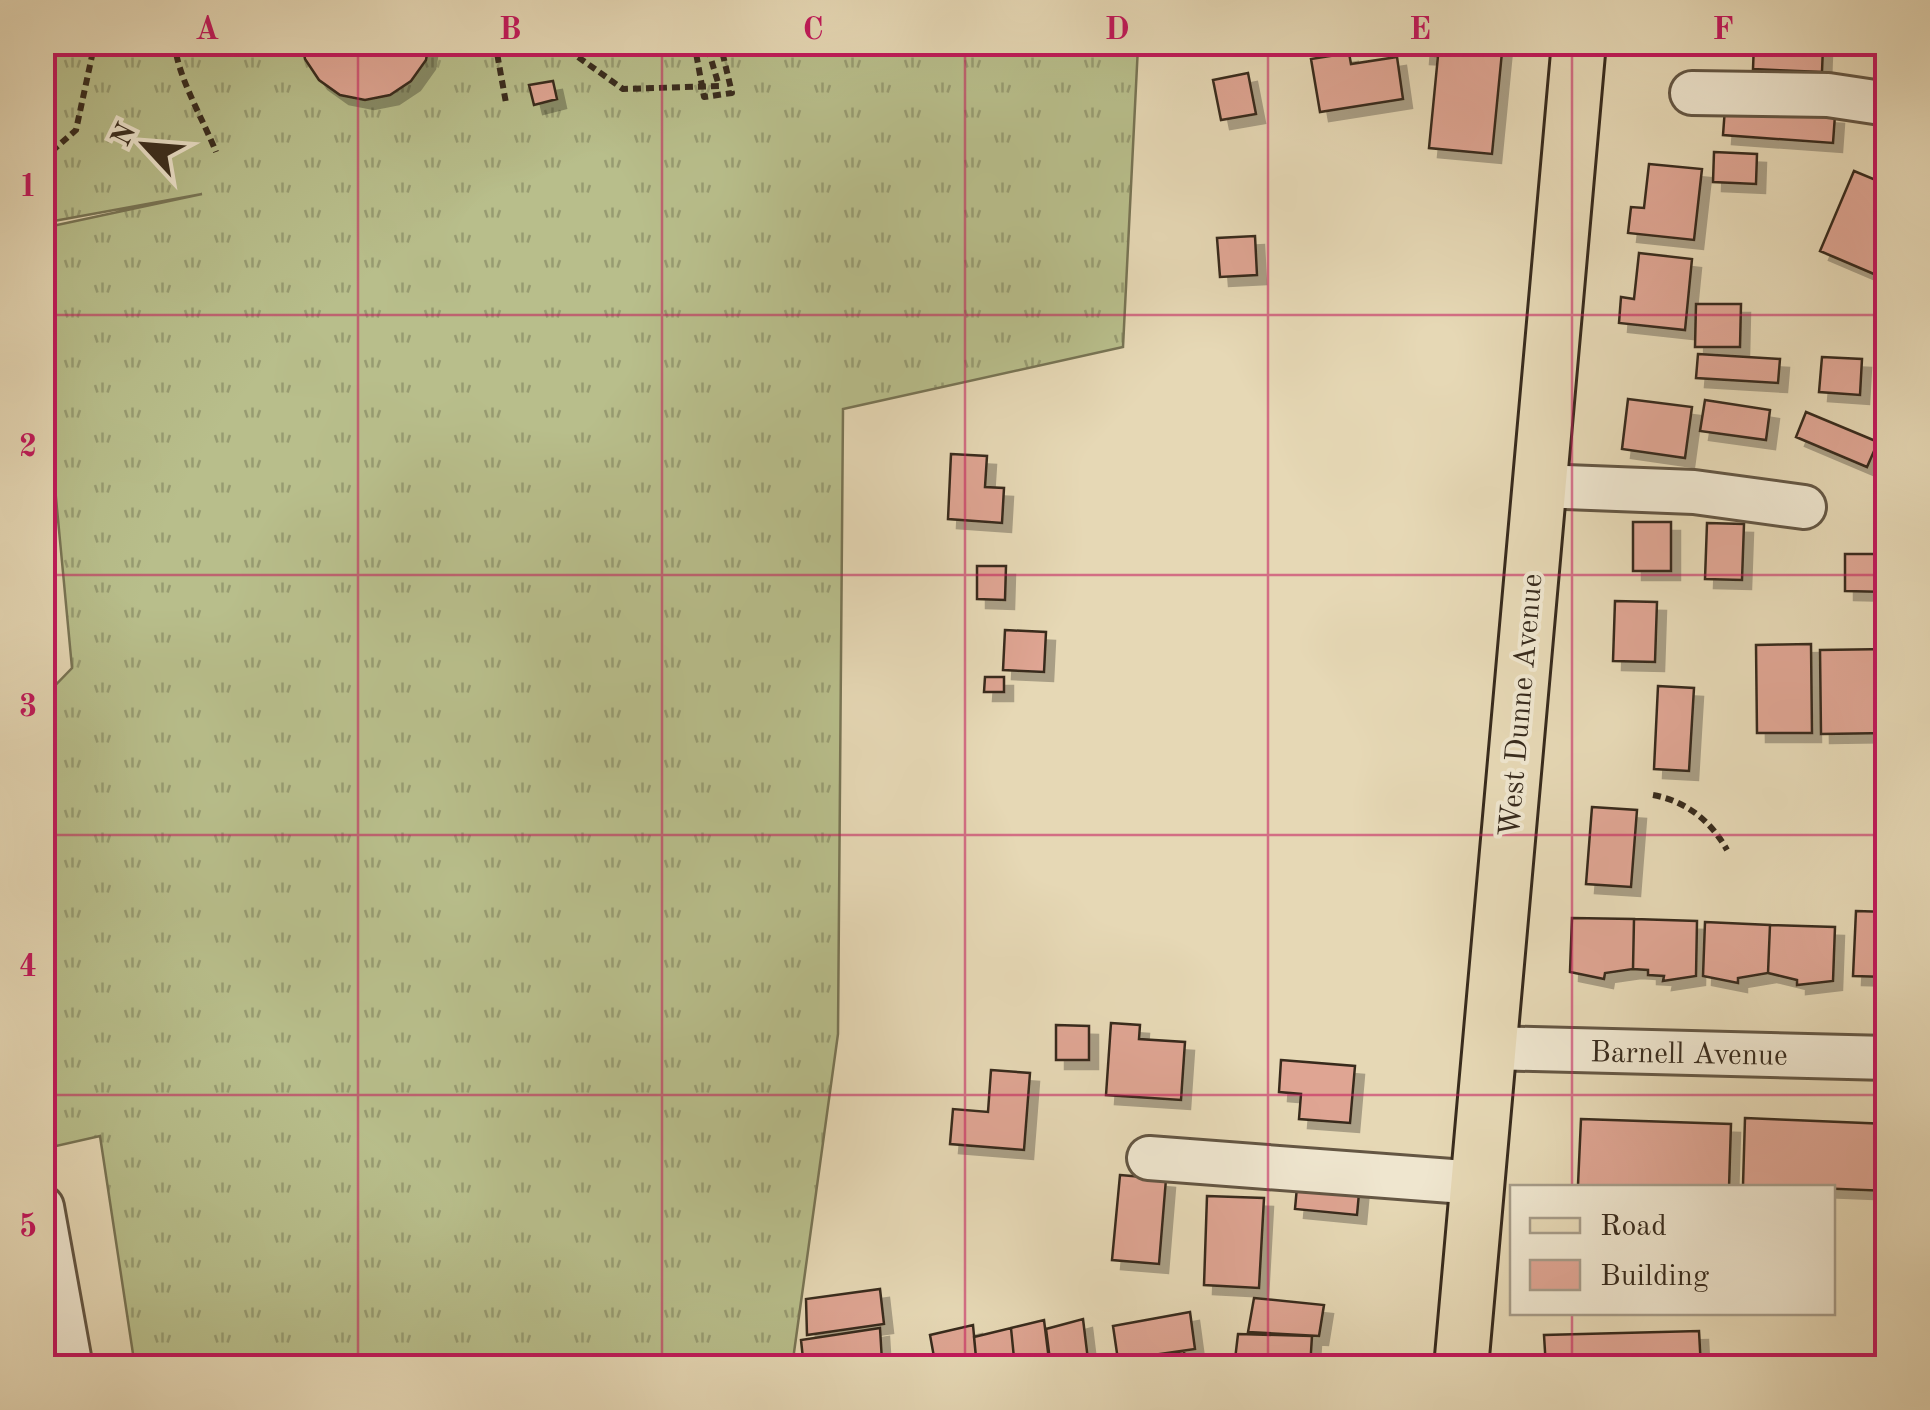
<svg xmlns="http://www.w3.org/2000/svg" width="1930" height="1410" viewBox="0 0 1930 1410" font-family="'Old Standard TT',serif">
<defs>
<pattern id="grass-tufts" width="24" height="20" patternUnits="userSpaceOnUse" patternTransform="scale(2.5)"><rect width="24" height="20" fill="#b8be8b"/><path d="M3 7l-1-3M5 7V3M7 7l1-3M15 17l-1-3M17 17v-4M19 17l1-3" fill="none" stroke="#979b71"/></pattern>
<filter id="shadow"><feDropShadow dx="9" dy="9" stdDeviation="0" flood-color="#0004"/></filter>
</defs>
<rect width="100%" height="100%" fill="#e6d8b5"/>
<filter id="stains"><feTurbulence type="fractalNoise" baseFrequency=".002" numOctaves="4"/><feColorMatrix values="0 0 0 0 .2 0 0 0 0 .09 0 0 0 0 .02 0 0 0 .5 -.17"/></filter>
<radialGradient id="worn" r=".72"><stop offset=".6" stop-color="#630" stop-opacity="0"/><stop offset="1" stop-color="#630" stop-opacity=".3"/></radialGradient>
<!-- grass -->
<path fill="url(#grass-tufts)" stroke="#787454" stroke-width="2.5" d="M 1091,42 L 1096,54 L 1138,46 L 1123,347 L 843,409 L 838,1034 L 792,1367 L 135,1367 L 100,1136 L 43,1149 L 43,698 L 72,668 L 43,360 L 43,228 L 202,194 L 43,223 L 43,43 Z"/>
<!-- building -->
<path fill="#dfa593" stroke="#382b1d" stroke-width="2.5" filter="url(#shadow)" d="M 302,42 L 429,42 L 426,60 L 411,81 L 390,95 L 365,100 L 340,95 L 319,80 L 305,59 Z
M 1422,42 L 1503,42 L 1492,154 L 1429,148 L 1438,56 L 1421,55 Z
M 1754,43 L 1823,46 L 1822,72 L 1753,69 Z
M 1349,53 L 1351,64 L 1397,57 L 1403,99 L 1320,112 L 1311,59 Z
M 1248,73 L 1256,114 L 1221,120 L 1213,80 Z
M 553,81 L 557,99 L 534,105 L 529,85 Z
M 1725,108 L 1835,115 L 1833,143 L 1723,135 Z
M 1714,152 L 1757,154 L 1756,184 L 1713,182 Z
M 1649,164 L 1702,169 L 1694,240 L 1628,233 L 1631,207 L 1644,208 Z
M 1854,171 L 1888,185 L 1888,280 L 1820,251 Z
M 1255,236 L 1257,275 L 1220,277 L 1217,238 Z
M 1639,253 L 1692,259 L 1685,330 L 1619,323 L 1621,297 L 1634,299 Z
M 1696,304 L 1741,304 L 1740,347 L 1695,347 Z
M 1698,354 L 1780,359 L 1778,383 L 1696,378 Z
M 1822,357 L 1862,359 L 1860,395 L 1819,392 Z
M 1628,399 L 1692,407 L 1685,458 L 1622,449 Z
M 1705,400 L 1770,410 L 1766,440 L 1700,431 Z
M 1806,412 L 1878,442 L 1867,467 L 1796,437 Z
M 951,454 L 987,456 L 985,487 L 1004,488 L 1002,523 L 948,519 Z
M 1633,522 L 1671,522 L 1671,571 L 1633,571 Z
M 1707,523 L 1744,524 L 1742,580 L 1705,579 Z
M 1845,554 L 1888,554 L 1888,592 L 1845,591 Z
M 977,566 L 1006,566 L 1005,600 L 977,599 Z
M 1615,601 L 1657,602 L 1655,662 L 1613,661 Z
M 1005,630 L 1046,632 L 1044,672 L 1003,670 Z
M 1811,644 L 1812,733 L 1757,733 L 1756,645 Z
M 1888,649 L 1888,733 L 1821,734 L 1820,650 Z
M 985,677 L 1004,677 L 1004,692 L 984,692 Z
M 1658,686 L 1694,688 L 1689,771 L 1654,769 Z
M 1592,807 L 1637,810 L 1631,887 L 1586,884 Z
M 1856,911 L 1888,912 L 1888,977 L 1853,976 Z
M 1572,918 L 1634,919 L 1633,969 L 1605,973 L 1604,979 L 1570,972 Z
M 1634,919 L 1697,921 L 1696,976 L 1663,981 L 1664,976 L 1648,975 L 1648,970 L 1633,969 Z
M 1705,922 L 1770,925 L 1768,973 L 1738,978 L 1738,983 L 1703,976 Z
M 1770,925 L 1835,927 L 1833,981 L 1797,985 L 1797,980 L 1768,973 Z
M 1111,1023 L 1140,1025 L 1139,1039 L 1185,1042 L 1181,1100 L 1106,1095 Z
M 1056,1025 L 1089,1026 L 1089,1060 L 1056,1060 Z
M 1281,1060 L 1355,1066 L 1350,1123 L 1299,1119 L 1301,1094 L 1279,1092 Z
M 991,1070 L 1030,1073 L 1024,1150 L 950,1144 L 953,1109 L 988,1112 Z
M 1745,1118 L 1888,1124 L 1888,1191 L 1743,1185 Z
M 1581,1119 L 1731,1124 L 1729,1188 L 1578,1185 Z
M 1120,1175 L 1166,1179 L 1159,1264 L 1112,1260 Z
M 1298,1176 L 1360,1182 L 1357,1215 L 1295,1209 Z
M 1207,1196 L 1264,1198 L 1259,1288 L 1204,1285 Z
M 880,1289 L 884,1324 L 807,1335 L 806,1299 Z
M 1254,1298 L 1324,1305 L 1319,1336 L 1248,1332 Z
M 1190,1312 L 1195,1349 L 1118,1360 L 1113,1326 Z
M 1083,1319 L 1089,1368 L 1051,1368 L 1046,1329 Z
M 1044,1320 L 1050,1368 L 1015,1368 L 1011,1328 Z
M 973,1325 L 977,1368 L 936,1368 L 930,1335 Z
M 880,1328 L 882,1361 L 804,1368 L 801,1340 Z
M 1011,1328 L 1015,1368 L 977,1368 L 974,1337 Z
M 1699,1331 L 1701,1368 L 1546,1368 L 1544,1335 Z
M 1238,1334 L 1312,1336 L 1310,1368 L 1234,1368 Z
M 1184,1351 L 1186,1368 L 1108,1368 L 1107,1363 Z"/>
<g fill="none" stroke-linecap="round" stroke-linejoin="round">
<!-- minor casing -->
<g stroke="#645643" stroke-width="48">
<path id="minor" d="M 1692,93 L 1828,95 L 1888,104
M 1540,486 L 1694,492 L 1804,507
M 1490,1048 L 1888,1058
M 1149,1158 L 1478,1183
M 42,1207 L 71,1368"/>
</g>
<!-- major casing -->
<g stroke="#382b1d" stroke-width="58">
<path id="major" d="M 1461,1368 L 1579,42"/>
</g>
<!-- path -->
<path stroke="#382b1d" stroke-width="6" stroke-dasharray="8 5" stroke-linecap="butt" d="M 175,42 C 175,72 204,121 216,152
M 495,42 L 506,103
M 557,42 L 623,89 L 719,86 L 706,42
M 694,42 L 704,97 L 732,93 L 722,51 L 751,42
M 42,160 L 76,130 L 95,42
M 1653,795 C 1686,801 1711,821 1727,850"/>
<!-- minor -->
<use href="#minor" stroke="#efe6cf" stroke-width="42"/>
<!-- major -->
<use href="#major" stroke="#e6d8b5" stroke-width="52"/>
</g>
<!-- grid -->
<path fill="none" stroke="#c2185b" stroke-width="2.5" stroke-opacity="0.55" d="M 358,42 L 358,1368M 662,42 L 662,1368M 965,42 L 965,1368M 1268,42 L 1268,1368M 1572,42 L 1572,1188M 42,315 L 1888,315M 42,575 L 1888,575M 42,835 L 1888,835M 42,1095 L 1888,1095M 1572,1312 L 1572,1368"/>
<g text-anchor="middle" stroke-width="8" stroke-linejoin="round" paint-order="stroke">
<!-- street labels -->
<g font-size="30" fill="#382b1d" stroke="#efe6cf">
<text transform="translate(1520 705) rotate(-85)" y="10">West Dunne Avenue</text>
<text transform="translate(1689 1053) rotate(1)" y="10">Barnell Avenue</text>
</g>
</g>
<!-- margin -->
<rect width="1930" height="1410" fill="none" stroke="#e6d8b5" stroke-width="110"/>
<!-- legend -->
<rect x="1510" y="1185" width="325" height="130" fill="#efe6cf" stroke="#a69b88" stroke-width="2.5"/>
<rect x="1530" y="1218" width="50" height="15" fill="#e6d8b5" stroke="#a69b88" stroke-width="2.5"/>
<text x="1600" y="1235" font-size="30" fill="#382b1d">Road</text>
<rect x="1530" y="1260" width="50" height="30" fill="#dfa593" stroke="#a69b88" stroke-width="2.5"/>
<text x="1600" y="1285" font-size="30" fill="#382b1d">Building</text>
<!-- north arrow -->
<g transform="translate(145 145) rotate(296)" stroke="#efe6cf" stroke-width="8" paint-order="stroke">
<path d="M0-8L18 38L0 25L-18 38Z" fill="#382b1d"/>
<text y="-15" font-size="28" font-weight="bold" text-anchor="middle" fill="#382b1d">N</text>
</g>
<rect x="55" y="55" width="1820" height="1300" fill="none" stroke="#c2185b" stroke-width="4"/>
<g font-size="32" text-anchor="middle" font-weight="bold" fill="#c2185b">
<text x="207" y="39">A</text>
<text x="510" y="39">B</text>
<text x="813" y="39">C</text>
<text x="1117" y="39">D</text>
<text x="1420" y="39">E</text>
<text x="1723" y="39">F</text>
<text x="28" y="196">1</text>
<text x="28" y="456">2</text>
<text x="28" y="716">3</text>
<text x="28" y="976">4</text>
<text x="28" y="1236">5</text>
</g>
<rect width="100%" height="100%" filter="url(#stains)"/>
<rect width="100%" height="100%" fill="url(#worn)"/>
</svg>
